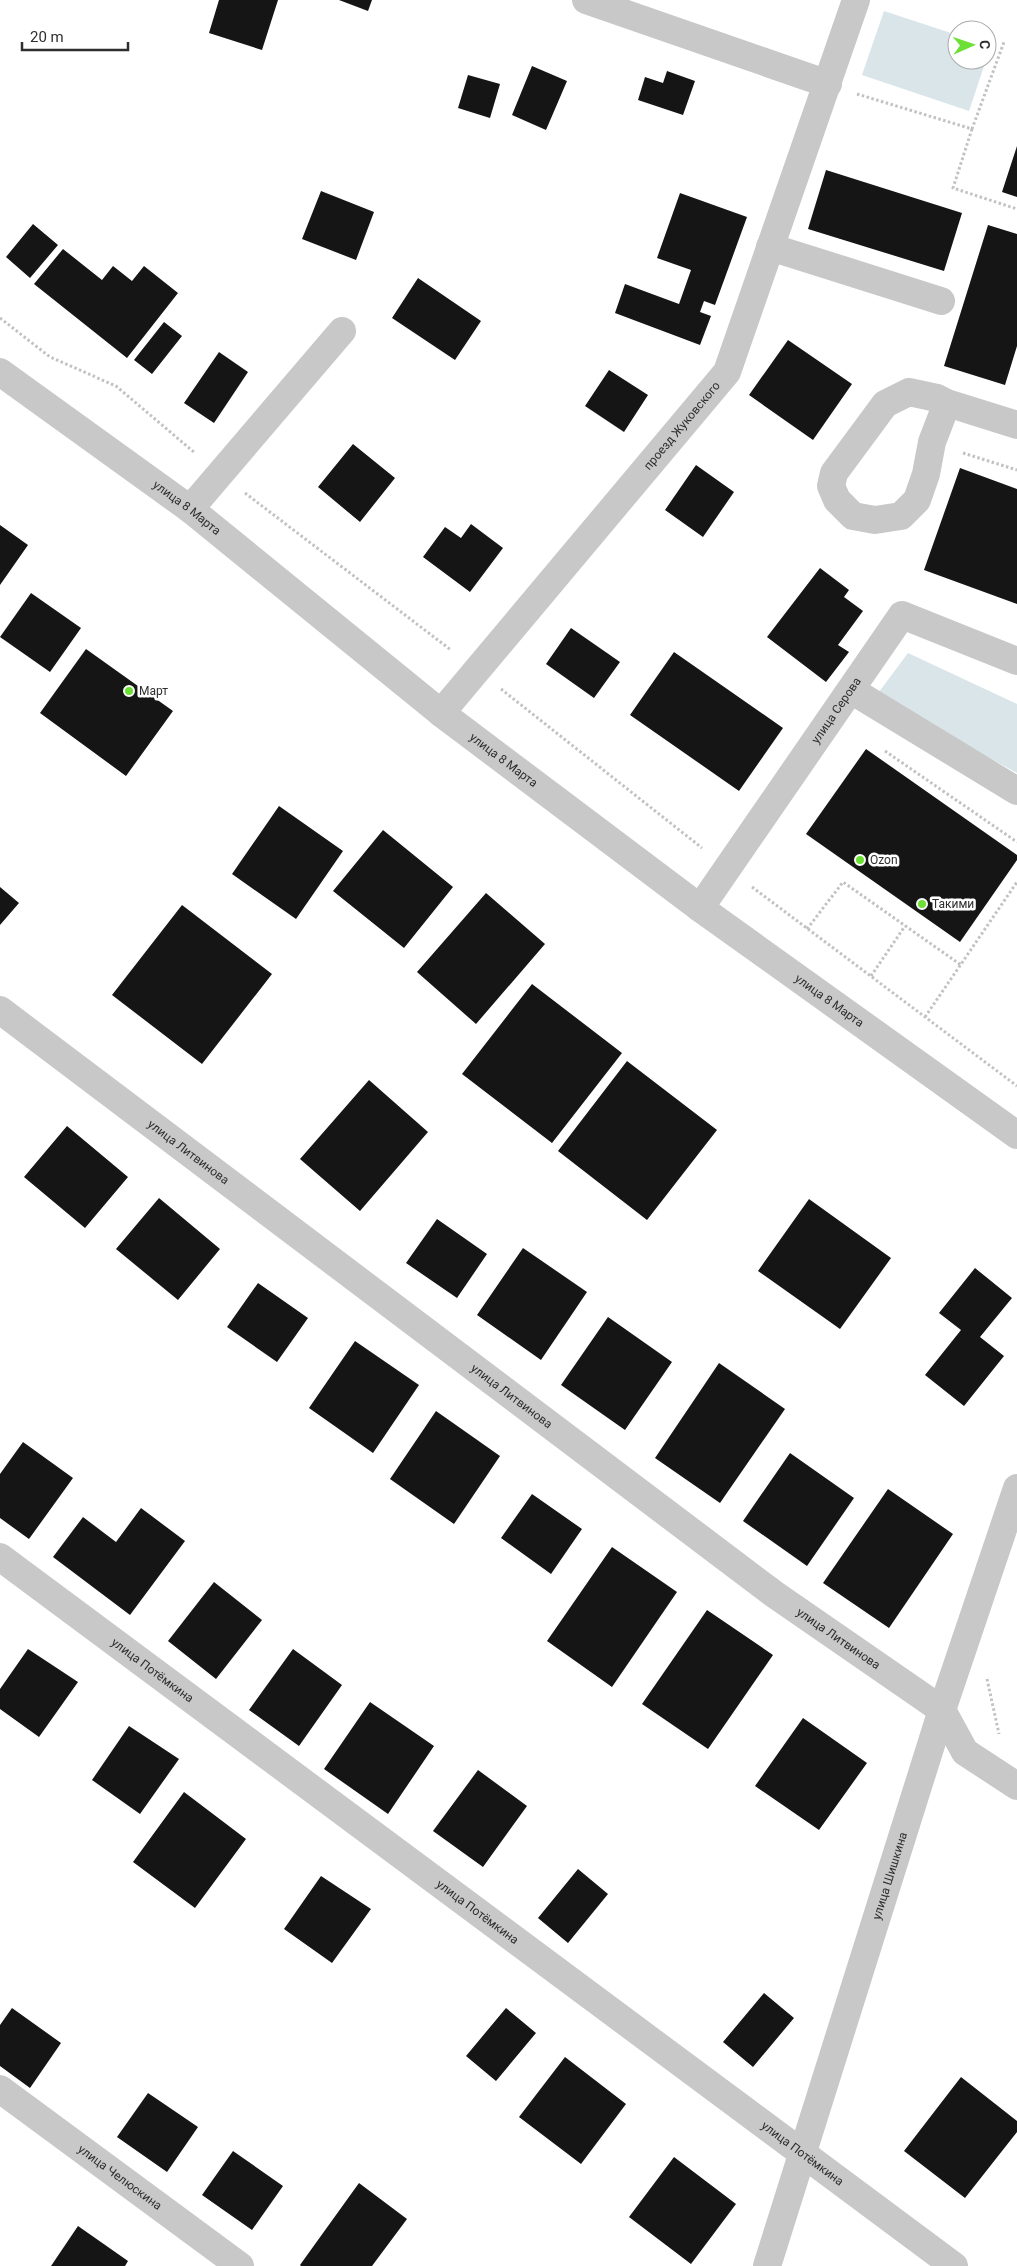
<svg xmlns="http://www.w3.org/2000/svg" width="1017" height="2266" viewBox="0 0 1017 2266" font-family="Roboto,sans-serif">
<rect width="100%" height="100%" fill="#fff"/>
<!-- green -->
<path fill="#d9e5e8" d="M 884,11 L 957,35 L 957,60 L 986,60 L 969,111 L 862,75 Z
M 908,653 L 1017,704 L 1017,773 L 876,696 Z"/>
<!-- building -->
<path fill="#151515" d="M 219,0 L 278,0 L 262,50 L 209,33 Z
M 339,0 L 372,0 L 368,11 Z
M 532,66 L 567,81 L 546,130 L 512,115 Z
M 667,71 L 695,81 L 683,115 L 638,100 L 645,77 L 663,83 Z
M 468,75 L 500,84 L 490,118 L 458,108 Z
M 1017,146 L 1017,197 L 1002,192 Z
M 826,170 L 962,213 L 944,271 L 808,229 Z
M 321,191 L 374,212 L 356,260 L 302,239 Z
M 680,193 L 747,217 L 715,305 L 704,301 L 700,312 L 711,316 L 700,345 L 615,313 L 625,284 L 679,304 L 691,270 L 657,258 Z
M 33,224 L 58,245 L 30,278 L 6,257 Z
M 988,225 L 1017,234 L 1017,346 L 1005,385 L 944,366 Z
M 63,249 L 102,280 L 113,266 L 132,281 L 144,266 L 178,293 L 127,358 L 34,284 Z
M 418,278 L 481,321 L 455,360 L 392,318 Z
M 164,322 L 182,336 L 152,374 L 134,360 Z
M 788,340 L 852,384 L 813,440 L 749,395 Z
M 219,352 L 248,372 L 214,423 L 184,403 Z
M 609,370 L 648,395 L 624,432 L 585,406 Z
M 353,444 L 395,478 L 360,522 L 318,487 Z
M 696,465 L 734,492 L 703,537 L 665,510 Z
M 960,468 L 1017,489 L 1017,604 L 924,570 Z
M 471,524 L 503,548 L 470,592 L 423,557 L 445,527 L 461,538 Z
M 0,525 L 28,545 L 0,585 Z
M 820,568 L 849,590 L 844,597 L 863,611 L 838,645 L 849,652 L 826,682 L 767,637 Z
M 31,593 L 81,628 L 50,672 L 0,637 Z
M 571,628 L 620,662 L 594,698 L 546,664 Z
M 86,649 L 173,711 L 126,776 L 40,713 Z
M 674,652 L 783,728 L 739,791 L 630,715 Z
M 866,749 L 1017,855 L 1017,860 L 960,942 L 806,834 Z
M 279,806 L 343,851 L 296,919 L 232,874 Z
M 383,830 L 453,887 L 404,948 L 333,891 Z
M 0,887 L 19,903 L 0,925 Z
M 486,893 L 545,944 L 476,1024 L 417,972 Z
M 182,905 L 272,974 L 202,1064 L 112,995 Z
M 532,984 L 622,1053 L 552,1143 L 462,1074 Z
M 627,1061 L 717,1130 L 647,1220 L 558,1151 Z
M 369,1080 L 428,1132 L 360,1211 L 300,1159 Z
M 67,1126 L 128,1177 L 85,1228 L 24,1177 Z
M 159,1198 L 220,1249 L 178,1300 L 116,1249 Z
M 809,1199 L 891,1258 L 840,1329 L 758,1271 Z
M 437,1219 L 487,1254 L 457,1298 L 406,1263 Z
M 523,1248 L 587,1292 L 541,1360 L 477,1315 Z
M 975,1268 L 1012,1298 L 980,1337 L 1004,1356 L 964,1406 L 925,1375 L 961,1330 L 939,1313 Z
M 258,1283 L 308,1318 L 277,1362 L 227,1327 Z
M 608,1317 L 672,1362 L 625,1430 L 561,1385 Z
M 355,1341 L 419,1385 L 373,1453 L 309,1408 Z
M 719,1363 L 785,1409 L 720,1503 L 655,1458 Z
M 436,1411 L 500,1456 L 454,1524 L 390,1479 Z
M 23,1442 L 73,1478 L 29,1539 L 0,1518 L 0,1474 Z
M 790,1453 L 854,1498 L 807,1566 L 743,1521 Z
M 888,1489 L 953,1534 L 889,1628 L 823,1583 Z
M 532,1494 L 582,1529 L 551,1574 L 501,1538 Z
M 141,1508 L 185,1541 L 130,1615 L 53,1557 L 83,1517 L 116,1542 Z
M 612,1547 L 677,1592 L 612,1687 L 547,1641 Z
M 214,1582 L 262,1620 L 216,1679 L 168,1641 Z
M 707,1610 L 773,1655 L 708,1749 L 642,1704 Z
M 28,1649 L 78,1682 L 39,1737 L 0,1709 L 0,1689 Z
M 293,1649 L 342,1685 L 299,1746 L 249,1710 Z
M 370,1702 L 434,1746 L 388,1814 L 324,1769 Z
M 803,1718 L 867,1763 L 819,1830 L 755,1786 Z
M 129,1726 L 179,1759 L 140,1814 L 92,1780 Z
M 478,1770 L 527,1806 L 483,1867 L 433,1831 Z
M 184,1792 L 246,1839 L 195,1908 L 133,1862 Z
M 578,1869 L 608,1894 L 568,1943 L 538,1918 Z
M 321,1876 L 371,1909 L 332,1963 L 284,1929 Z
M 764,1993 L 794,2018 L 753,2067 L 723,2042 Z
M 12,2008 L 61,2043 L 30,2088 L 0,2066 L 0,2025 Z
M 506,2008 L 536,2033 L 496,2081 L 466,2056 Z
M 565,2057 L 626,2104 L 581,2164 L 519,2117 Z
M 961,2077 L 1017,2121 L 1017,2132 L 965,2198 L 904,2151 Z
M 148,2093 L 198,2127 L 167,2172 L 117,2137 Z
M 233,2151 L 283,2186 L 252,2230 L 202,2195 Z
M 674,2157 L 736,2204 L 691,2264 L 629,2217 Z
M 359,2183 L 407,2219 L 372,2266 L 301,2266 L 300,2265 Z
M 78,2226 L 128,2261 L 125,2266 L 51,2266 Z"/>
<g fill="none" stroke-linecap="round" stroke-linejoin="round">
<!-- path -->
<path stroke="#c2c2c2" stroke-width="3" stroke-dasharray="2.5 2.5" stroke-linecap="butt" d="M 857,94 L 972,129 L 1004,42
M 972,129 L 953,188 L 1017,209
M 0,318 L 50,357 L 116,386 L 195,453
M 963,453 L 1017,470
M 245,493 L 451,650
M 501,689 L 702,848
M 885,751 L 1017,842
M 752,887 L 1017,1086
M 807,929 L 843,882 L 961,965
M 871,976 L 905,926
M 925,1017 L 1017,882
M 987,1679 L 999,1734"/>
<!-- minor -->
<g stroke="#c8c8c8" stroke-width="28">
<path d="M 586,0 L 828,84"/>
<path d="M 770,247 L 941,301"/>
<path id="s1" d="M 0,372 L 190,509 L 441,713 L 700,908 L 1017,1135"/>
<path d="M 947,403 L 932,442 L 926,474 L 917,500 L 901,516 L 875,520 L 853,516 L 837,500 L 831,486 L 834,473 L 885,404 L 909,392 L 937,398 L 947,403 L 1017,425"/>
<path d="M 190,509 L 342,331"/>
<path d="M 851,690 L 1017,791"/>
<path id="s2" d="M 441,713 L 727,372 L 856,0"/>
<path id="s3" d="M 700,908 L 902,615 L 1017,661"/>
<path id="s4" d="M 0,1010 L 774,1594 L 942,1710 L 965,1752 L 1017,1786"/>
<path id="s5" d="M 0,1557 L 954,2266"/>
<path id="s6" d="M 0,2089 L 240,2266"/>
<path id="s7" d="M 767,2266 L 942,1710 L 1017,1488"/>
</g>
</g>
<!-- markers -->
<g fill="#6ce035" stroke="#fff" stroke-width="2">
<circle cx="129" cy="691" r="5"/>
<circle cx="860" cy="860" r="5"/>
<circle cx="922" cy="904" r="5"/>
</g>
<g text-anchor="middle" stroke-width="5" stroke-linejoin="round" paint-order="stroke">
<!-- street labels -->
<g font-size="12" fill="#2e2e2e" stroke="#fff">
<text dy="4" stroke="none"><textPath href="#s2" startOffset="375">проезд Жуковского</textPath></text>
<text dy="4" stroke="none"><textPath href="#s1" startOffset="231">улица 8 Марта</textPath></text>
<text dy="4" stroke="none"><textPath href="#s3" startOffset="240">улица Серова</textPath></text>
<text dy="4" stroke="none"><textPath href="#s1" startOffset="636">улица 8 Марта</textPath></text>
<text dy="4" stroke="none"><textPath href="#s1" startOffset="1041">улица 8 Марта</textPath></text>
<text dy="4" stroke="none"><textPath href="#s4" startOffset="236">улица Литвинова</textPath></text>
<text dy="4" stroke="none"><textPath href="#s4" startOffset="641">улица Литвинова</textPath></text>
<text dy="4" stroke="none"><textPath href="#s4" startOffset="1048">улица Литвинова</textPath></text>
<text dy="4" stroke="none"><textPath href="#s5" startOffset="190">улица Потёмкина</textPath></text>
<text dy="4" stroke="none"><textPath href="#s7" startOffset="409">улица Шишкина</textPath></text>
<text dy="4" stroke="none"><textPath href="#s5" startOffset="595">улица Потёмкина</textPath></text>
<text dy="4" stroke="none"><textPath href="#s5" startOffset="1000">улица Потёмкина</textPath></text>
<text dy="4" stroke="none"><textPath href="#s6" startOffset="149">улица Челюскина</textPath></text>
</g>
<!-- poi labels -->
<g font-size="12" fill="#2e2e2e" stroke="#fff" text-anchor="start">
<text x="139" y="695">Март</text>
<text x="870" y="864">Ozon</text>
<text x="932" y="908">Такими</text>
</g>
</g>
<!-- north arrow -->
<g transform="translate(972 45) rotate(88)"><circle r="24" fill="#ffffff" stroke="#ababab"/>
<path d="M0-4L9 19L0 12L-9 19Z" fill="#6ce035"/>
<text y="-8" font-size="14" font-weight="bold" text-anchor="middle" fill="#2e2e2e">С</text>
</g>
<!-- scale -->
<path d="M22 42v8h106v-8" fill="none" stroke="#2e2e2e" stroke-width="2.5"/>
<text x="30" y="42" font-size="15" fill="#2e2e2e" stroke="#ffffff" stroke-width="4" paint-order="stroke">20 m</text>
</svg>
